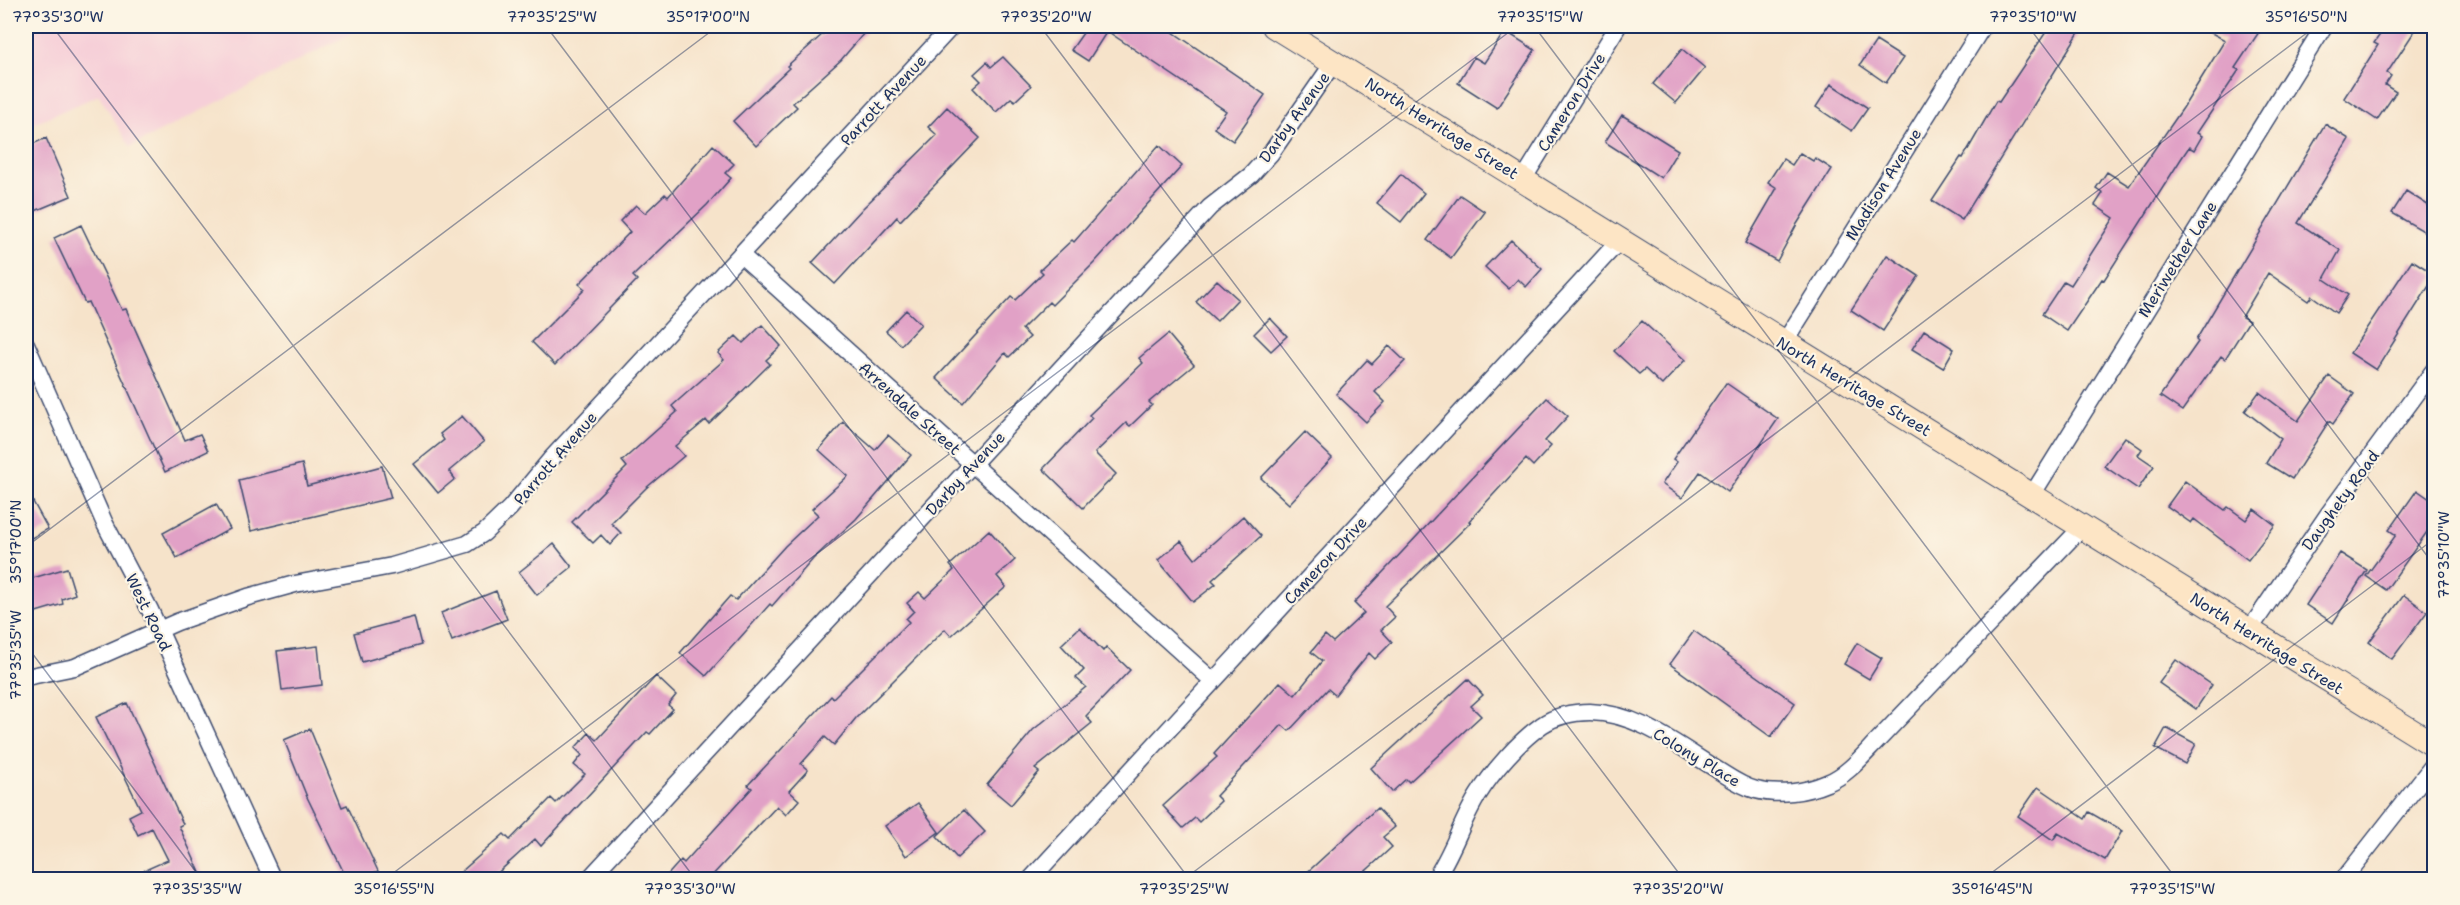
<svg xmlns="http://www.w3.org/2000/svg" width="2460" height="905" viewBox="0 0 2460 905" font-family="'Shantell Sans',sans-serif">
<rect width="100%" height="100%" fill="#fcf5e5"/>
<filter id="ink" filterUnits="userSpaceOnUse"><feTurbulence type="fractalNoise" baseFrequency=".0167" numOctaves="2"/><feDisplacementMap in="SourceGraphic" scale="12" xChannelSelector="R" yChannelSelector="G"/><feConvolveMatrix kernelMatrix="1 2 1 2 8 2 1 2 1" color-interpolation-filters="sRGB"/></filter>
<filter id="wash" filterUnits="userSpaceOnUse"><feTurbulence type="fractalNoise" baseFrequency=".008" numOctaves="4" result="noise"/><feDisplacementMap in="SourceGraphic" scale="24" xChannelSelector="R" yChannelSelector="G"/><feGaussianBlur stdDeviation="1.35" result="paint"/><feColorMatrix in="noise" values="0 0 0 0 0 0 0 0 0 0 0 0 0 0 0 0 0 1.4 0 .05"/><feComposite in="paint" operator="in"/></filter>
<g filter="url(#wash)">
<rect width="100%" height="100%" fill="#f6e3ca"/>
<!-- built -->
<path fill="#f6cfd8" d="M 26,26 L 366,26 L 130,147 L 99,95 L 26,127 Z"/>
<g id="blocks">
<!-- building -->
<path fill="#e1a1c6" d="M 832,26 L 870,26 L 841,60 L 793,103 L 797,107 L 756,146 L 733,121 L 789,68 L 787,66 Z
M 1088,26 L 1164,26 L 1265,95 L 1233,141 L 1214,128 L 1226,111 L 1107,31 L 1088,61 L 1071,50 Z
M 2050,26 L 2083,26 L 1962,220 L 1932,201 L 1961,157 L 1963,158 L 1996,101 L 1999,102 Z
M 2198,26 L 2263,26 L 2235,68 L 2239,70 L 2197,133 L 2202,136 L 2194,150 L 2189,147 L 2181,159 L 2104,280 L 2102,279 L 2067,331 L 2042,314 L 2064,281 L 2071,285 L 2114,218 L 2095,205 L 2103,193 L 2096,188 L 2107,172 L 2129,186 L 2183,108 L 2225,40 Z
M 2386,26 L 2418,26 L 2387,73 L 2391,76 L 2385,85 L 2396,92 L 2377,120 L 2344,98 L 2378,45 L 2374,43 Z
M 1505,31 L 1535,50 L 1497,108 L 1458,83 L 1474,57 L 1484,63 Z
M 1876,41 L 1903,58 L 1886,83 L 1860,65 Z
M 1682,49 L 1705,68 L 1676,103 L 1653,84 Z
M 1003,57 L 1031,86 L 1015,101 L 1011,98 L 996,112 L 973,88 L 981,81 L 974,74 L 987,62 L 991,67 Z
M 1831,84 L 1868,108 L 1852,131 L 1816,107 Z
M 947,107 L 980,138 L 900,221 L 897,217 L 835,284 L 812,263 L 863,208 L 937,135 L 928,127 Z
M 1622,115 L 1678,150 L 1661,178 L 1605,142 Z
M 2325,124 L 2349,139 L 2298,223 L 2340,250 L 2324,279 L 2348,295 L 2336,313 L 2312,296 L 2308,301 L 2268,273 L 2242,317 L 2249,321 L 2225,359 L 2221,356 L 2182,411 L 2160,396 L 2198,342 L 2196,340 Z
M 46,138 L 71,196 L 35,211 L 26,189 L 26,181 L 31,179 L 26,165 L 26,147 Z
M 713,145 L 734,164 L 725,173 L 731,178 L 707,205 L 633,276 L 637,280 L 555,365 L 532,342 L 585,289 L 579,284 L 630,232 L 620,221 L 636,205 L 645,213 L 665,194 L 668,197 Z
M 1159,145 L 1182,166 L 1094,263 L 1052,305 L 1049,302 L 1022,329 L 1030,337 L 1009,357 L 1005,353 L 963,403 L 936,378 L 1011,297 L 1015,300 L 1043,273 L 1040,270 L 1072,240 L 1074,242 Z
M 1800,153 L 1813,161 L 1815,158 L 1832,169 L 1797,224 L 1777,261 L 1745,243 L 1777,188 L 1768,182 L 1783,159 L 1792,165 Z
M 1401,174 L 1424,193 L 1401,222 L 1377,203 Z
M 2406,191 L 2434,209 L 2434,237 L 2392,213 Z
M 1460,195 L 1485,212 L 1451,258 L 1427,240 Z
M 81,225 L 122,310 L 126,309 L 185,440 L 200,434 L 208,451 L 165,472 L 88,302 L 85,303 L 54,238 Z
M 1511,240 L 1542,269 L 1526,287 L 1518,279 L 1509,289 L 1485,267 Z
M 1887,255 L 1919,276 L 1883,331 L 1851,310 Z
M 2412,260 L 2434,274 L 2434,278 L 2376,370 L 2350,353 Z
M 1217,280 L 1238,299 L 1217,321 L 1196,302 Z
M 906,310 L 921,324 L 901,345 L 886,331 Z
M 1270,318 L 1287,336 L 1271,351 L 1254,334 Z
M 1642,321 L 1685,360 L 1662,385 L 1645,369 L 1639,374 L 1614,351 Z
M 762,325 L 781,346 L 766,360 L 770,364 L 709,424 L 706,420 L 675,446 L 684,456 L 646,488 L 611,523 L 621,533 L 610,545 L 601,535 L 593,543 L 572,522 L 627,467 L 622,461 L 677,412 L 672,406 L 724,360 L 718,353 L 736,336 L 743,343 Z
M 1924,330 L 1954,349 L 1943,368 L 1912,349 Z
M 1168,334 L 1194,365 L 1149,402 L 1152,405 L 1130,426 L 1126,423 L 1095,453 L 1116,474 L 1083,508 L 1043,469 L 1092,418 L 1089,415 L 1143,363 L 1139,358 Z
M 1389,346 L 1405,361 L 1375,392 L 1385,402 L 1366,422 L 1336,394 L 1367,360 L 1372,364 Z
M 2329,376 L 2354,394 L 2333,424 L 2329,421 L 2292,479 L 2266,463 L 2281,439 L 2245,411 L 2259,392 L 2298,421 Z
M 1726,383 L 1778,419 L 1728,492 L 1700,472 L 1682,498 L 1662,484 L 1677,462 L 1673,459 Z
M 1547,398 L 1568,416 L 1545,441 L 1551,446 L 1533,466 L 1526,459 L 1469,521 L 1471,522 L 1385,606 L 1395,617 L 1381,630 L 1392,642 L 1375,659 L 1369,653 L 1335,695 L 1328,689 L 1289,731 L 1282,725 L 1216,796 L 1221,801 L 1199,822 L 1195,818 L 1183,828 L 1163,806 L 1217,757 L 1214,754 L 1280,682 L 1295,695 L 1322,661 L 1311,652 L 1325,635 L 1333,642 L 1364,613 L 1354,603 Z
M 462,416 L 484,442 L 449,471 L 455,479 L 438,493 L 414,464 L 444,440 L 440,434 Z
M 843,422 L 875,450 L 888,435 L 911,455 L 856,519 L 813,559 L 772,606 L 770,604 L 706,676 L 680,653 L 730,596 L 736,600 L 785,546 L 818,515 L 812,509 L 848,476 L 819,450 Z
M 1305,432 L 1332,458 L 1289,504 L 1261,478 Z
M 2125,437 L 2142,449 L 2138,455 L 2154,466 L 2138,489 L 2104,466 Z
M 302,464 L 307,486 L 382,466 L 391,498 L 251,531 L 239,480 Z
M 2185,481 L 2225,510 L 2228,507 L 2246,520 L 2254,509 L 2275,525 L 2248,560 L 2194,519 L 2191,523 L 2167,506 Z
M 26,489 L 48,529 L 26,541 Z
M 2417,490 L 2434,502 L 2434,522 L 2386,590 L 2366,576 L 2396,535 L 2389,530 Z
M 216,504 L 230,529 L 177,558 L 163,533 Z
M 1243,516 L 1261,536 L 1212,580 L 1216,584 L 1193,602 L 1158,560 L 1181,541 L 1195,559 Z
M 989,530 L 1015,560 L 997,576 L 1006,587 L 951,636 L 945,629 L 856,718 L 834,745 L 825,737 L 801,764 L 808,770 L 789,791 L 799,800 L 786,815 L 777,806 L 709,879 L 664,879 L 681,860 L 684,863 L 752,788 L 748,785 L 831,696 L 833,698 L 909,622 L 906,619 L 914,611 L 907,603 L 919,592 L 925,598 L 954,570 L 950,565 Z
M 554,544 L 572,567 L 537,595 L 519,572 Z
M 2340,553 L 2367,570 L 2333,623 L 2306,605 Z
M 67,568 L 75,594 L 62,599 L 63,604 L 26,615 L 26,580 Z
M 496,591 L 507,619 L 452,641 L 441,613 Z
M 2404,595 L 2427,612 L 2392,659 L 2369,642 Z
M 414,617 L 421,645 L 362,662 L 354,633 Z
M 1080,627 L 1103,651 L 1106,647 L 1130,670 L 1086,716 L 1092,723 L 1035,769 L 1039,772 L 1011,805 L 987,785 L 1033,730 L 1086,687 L 1076,678 L 1084,670 L 1061,645 Z
M 1694,631 L 1795,703 L 1771,737 L 1670,664 Z
M 1857,643 L 1882,658 L 1869,679 L 1844,664 Z
M 318,646 L 322,685 L 282,690 L 277,651 Z
M 2176,660 L 2212,685 L 2196,709 L 2159,683 Z
M 656,676 L 676,695 L 668,705 L 673,709 L 650,734 L 647,732 L 541,846 L 535,839 L 491,879 L 453,879 L 504,834 L 510,840 L 551,798 L 556,803 L 585,774 L 574,765 L 582,755 L 575,748 L 589,733 L 597,740 Z
M 1468,679 L 1483,695 L 1471,706 L 1481,716 L 1409,782 L 1406,779 L 1392,792 L 1371,768 Z
M 127,703 L 183,824 L 179,826 L 203,879 L 125,879 L 168,860 L 152,828 L 138,835 L 129,816 L 141,810 L 96,717 Z
M 2166,728 L 2196,744 L 2185,764 L 2155,748 Z
M 310,729 L 342,807 L 347,805 L 378,871 L 359,879 L 347,879 L 307,797 L 284,740 Z
M 2038,787 L 2085,819 L 2089,812 L 2122,831 L 2105,860 L 2058,833 L 2053,840 L 2018,816 Z
M 918,803 L 939,832 L 906,856 L 885,826 Z
M 1377,808 L 1395,827 L 1383,837 L 1392,847 L 1357,879 L 1300,879 Z
M 964,810 L 985,832 L 957,858 L 937,836 Z"/>
</g>
</g>
<g filter="url(#ink)">
<use href="#blocks" fill-opacity="0" stroke="#3c4a6e" stroke-width="1.5"/>
<g fill="none" stroke-linecap="round" stroke-linejoin="round">
<!-- street casing -->
<g stroke="#3c4a6e" stroke-width="19">
<path id="street" d="M 1524,178 L 1618,26
M 741,255 L 1213,681
M 1784,343 L 1983,26
M 26,344 L 105,524 L 150,610 L 273,880
M 2032,495 L 2324,26
M 2248,632 L 2329,513 L 2434,370
M 26,677 L 75,667 L 177,622 L 248,597 L 295,584 L 392,566 L 467,544 L 484,533 L 510,508 L 550,460 L 952,26
M 588,880 L 1210,207 L 1251,175 L 1271,153 L 1334,62
M 1030,880 L 1620,240
M 1434,880 C 1453,853 1461,822 1478,795 C 1493,771 1519,741 1542,725 C 1557,715 1572,712 1590,712 C 1638,713 1677,745 1716,769 C 1729,777 1741,786 1756,790 C 1779,796 1806,792 1827,783 C 1848,775 1864,754 1879,739 L 2083,526
M 2343,880 L 2434,764"/>
</g>
<!-- secondary casing -->
<g stroke="#3c4a6e" stroke-width="26">
<path id="secondary" d="M 1274,26 L 2434,745"/>
</g>
<!-- street -->
<use href="#street" stroke="#fff" stroke-width="16"/>
<!-- secondary -->
<use href="#secondary" stroke="#fde5c5" stroke-width="24"/>
</g>
</g>
<!-- ticks -->
<path fill="none" stroke="#1b2f5e" stroke-width="1.5" stroke-opacity="0.45" d="M 52,26 L 696,880M 546,26 L 1190,880M 1040,26 L 1684,880M 1534,26 L 2177,880M 2028,26 L 2434,565M 26,547 L 718,26M 26,645 L 202,880M 384,880 L 1517,26M 1183,880 L 2316,26M 1982,880 L 2434,539"/>
<g text-anchor="middle" stroke-width="4.5" stroke-linejoin="round" paint-order="stroke">
<!-- street labels -->
<g font-size="16" fill="#1b2f5e" stroke="#fcf5e5">
<text transform="translate(883 100) rotate(-47)" y="6">Parrott Avenue</text>
<text transform="translate(1571 102) rotate(-58)" y="6">Cameron Drive</text>
<text transform="translate(1294 117) rotate(-54)" y="6">Darby Avenue</text>
<text transform="translate(1442 128) rotate(32)" y="6">North Herritage Street</text>
<text transform="translate(1883 184) rotate(-58)" y="6">Madison Avenue</text>
<text transform="translate(2177 259) rotate(-58)" y="6">Meriwether Lane</text>
<text transform="translate(1854 386) rotate(31)" y="6">North Herritage Street</text>
<text transform="translate(910 408) rotate(42)" y="6">Arrendale Street</text>
<text transform="translate(555 458) rotate(-49)" y="6">Parrott Avenue</text>
<text transform="translate(965 473) rotate(-47)" y="6">Darby Avenue</text>
<text transform="translate(2340 500) rotate(-54)" y="6">Daughety Road</text>
<text transform="translate(1325 560) rotate(-47)" y="6">Cameron Drive</text>
<text transform="translate(149 612) rotate(64)" y="6">West Road</text>
<text transform="translate(2267 643) rotate(32)" y="6">North Herritage Street</text>
<text transform="translate(1697 757) rotate(31)" y="6">Colony Place</text>
</g>
</g>
<!-- margin -->
<rect width="2460" height="905" fill="none" stroke="#fcf5e5" stroke-width="66"/>
<rect x="33" y="33" width="2394" height="839" fill="none" stroke="#1b2f5e" stroke-width="2"/>
<g font-size="15" text-anchor="middle" fill="#1b2f5e">
<text x="58" y="22">77°35'30"W</text>
<text x="552" y="22">77°35'25"W</text>
<text x="708" y="22">35°17'00"N</text>
<text x="1046" y="22">77°35'20"W</text>
<text x="1540" y="22">77°35'15"W</text>
<text x="2033" y="22">77°35'10"W</text>
<text x="2306" y="22">35°16'50"N</text>
<text transform="translate(16 542) rotate(-90)" y="5">35°17'00"N</text>
<text transform="translate(2444 555) rotate(-90)" y="5">77°35'10"W</text>
<text transform="translate(16 655) rotate(-90)" y="5">77°35'35"W</text>
<text x="197" y="894">77°35'35"W</text>
<text x="394" y="894">35°16'55"N</text>
<text x="690" y="894">77°35'30"W</text>
<text x="1184" y="894">77°35'25"W</text>
<text x="1678" y="894">77°35'20"W</text>
<text x="1992" y="894">35°16'45"N</text>
<text x="2172" y="894">77°35'15"W</text>
</g>
</svg>
